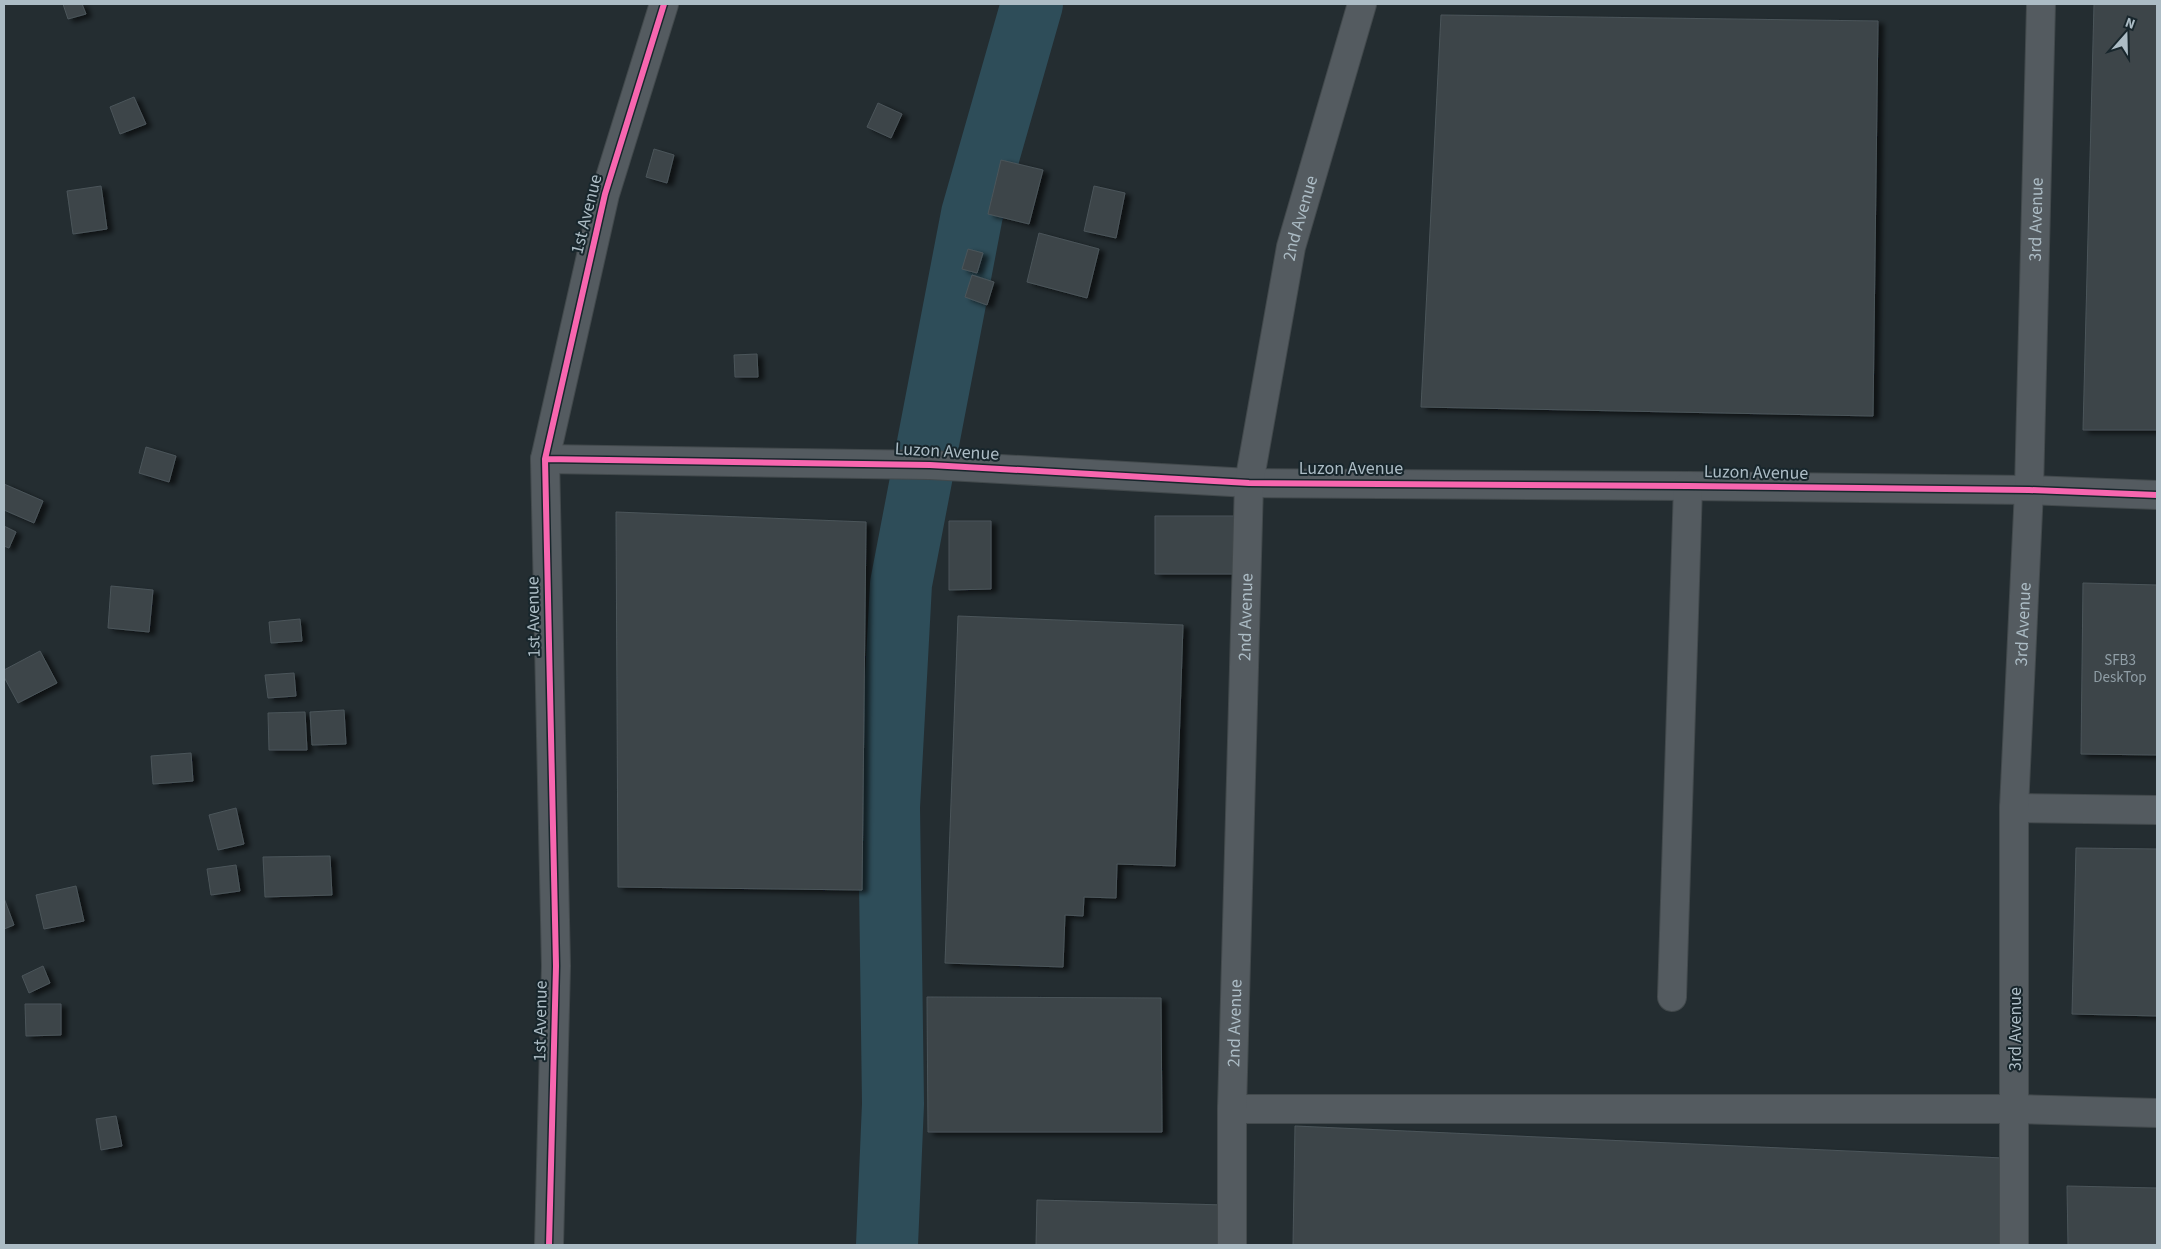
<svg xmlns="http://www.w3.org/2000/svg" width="2161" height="1249" viewBox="0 0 2161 1249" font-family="'Source Sans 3',sans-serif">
<defs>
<filter id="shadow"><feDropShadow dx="5.5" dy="3" stdDeviation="2.5" flood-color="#0009"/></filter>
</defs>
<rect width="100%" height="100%" fill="#242d31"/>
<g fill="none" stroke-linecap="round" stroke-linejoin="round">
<!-- river -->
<path stroke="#2e4d59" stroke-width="62" d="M 887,1245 L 893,1104 L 889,807 L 901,584 L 972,214 L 1032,4"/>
</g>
<!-- building -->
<path fill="#3d4549" stroke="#4b555a" filter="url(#shadow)" d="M 63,4 L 82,4 L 86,14 L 68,19 Z
M 2094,4 L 2157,4 L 2157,430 L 2083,430 Z
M 1441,15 L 1878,21 L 1873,416 L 1421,407 Z
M 134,97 L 146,124 L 120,134 L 110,107 Z
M 878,103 L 902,114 L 891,138 L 867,127 Z
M 654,149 L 674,155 L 667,183 L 646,177 Z
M 1001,160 L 1043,170 L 1029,224 L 988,214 Z
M 101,186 L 107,229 L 73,234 L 67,191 Z
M 1094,186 L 1125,193 L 1116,238 L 1084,231 Z
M 1039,233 L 1099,249 L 1087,298 L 1027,282 Z
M 968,249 L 983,253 L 977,273 L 962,269 Z
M 972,275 L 994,282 L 987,305 L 965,297 Z
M 757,354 L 758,377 L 735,377 L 734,355 Z
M 146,447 L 176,456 L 169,482 L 139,473 Z
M 4,484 L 43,501 L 34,523 L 4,510 Z
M 616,512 L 866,522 L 862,890 L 618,887 Z
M 1155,516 L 1243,516 L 1243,574 L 1155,574 Z
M 949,521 L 991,521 L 991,589 L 949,590 Z
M 4,526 L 16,532 L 9,548 L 4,546 Z
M 2083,583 L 2157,585 L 2157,755 L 2081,754 Z
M 111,586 L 153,590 L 149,632 L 108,628 Z
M 958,616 L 1183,625 L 1175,866 L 1117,864 L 1116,898 L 1084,897 L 1083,916 L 1065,915 L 1063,967 L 945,963 Z
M 300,619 L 302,641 L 271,643 L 269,622 Z
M 40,651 L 57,683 L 18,703 L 4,677 L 4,670 Z
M 294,673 L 296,696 L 268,698 L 265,675 Z
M 344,710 L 346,744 L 312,745 L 310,712 Z
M 305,712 L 307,750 L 269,750 L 268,713 Z
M 191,753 L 193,781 L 153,784 L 151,756 Z
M 236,808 L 244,844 L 218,850 L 209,815 Z
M 2076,848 L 2157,849 L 2157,1016 L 2072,1014 Z
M 330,856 L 332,895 L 265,897 L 263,857 Z
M 236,865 L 240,891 L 211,895 L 207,869 Z
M 76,886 L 84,921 L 44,929 L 36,895 Z
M 4,898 L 14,925 L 4,929 Z
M 43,966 L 50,983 L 29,993 L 22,976 Z
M 927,997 L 1161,998 L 1162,1132 L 928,1132 Z
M 25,1004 L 61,1004 L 61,1035 L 26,1036 Z
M 116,1116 L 122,1146 L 101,1150 L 96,1119 Z
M 1295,1126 L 2003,1158 L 2000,1245 L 1293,1245 Z
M 2067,1186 L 2157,1188 L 2157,1245 L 2068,1245 Z
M 1037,1200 L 1225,1205 L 1224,1245 L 1036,1245 Z"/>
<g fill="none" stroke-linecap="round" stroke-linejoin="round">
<!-- minor casing -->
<g stroke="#42494c" stroke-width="30">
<g id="minor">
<path d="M 545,459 L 930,465 L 1249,483 L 1688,486 L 2029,490 L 2157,495"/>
<path d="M 2014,808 L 2157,810"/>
<path d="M 1672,997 L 1688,486"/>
<path d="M 1232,1109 L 2016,1109 L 2157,1113"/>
<path d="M 549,1245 L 556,966 L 545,459 L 605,194 L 664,4"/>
<path id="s1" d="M 1232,1245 L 1232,1109 L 1249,483 L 1291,247 L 1362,4"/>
<path id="s2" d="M 2014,1245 L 2014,808 L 2029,490 L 2041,4"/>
</g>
</g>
<!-- minor -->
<use href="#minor" stroke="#545b60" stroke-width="28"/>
<!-- cycleway casing -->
<g stroke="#18262c" stroke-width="9">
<path id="cycleway" d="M 545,459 L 930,465 L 1249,483 L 1688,486 L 2029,490 L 2157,495
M 549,1245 L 556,966 L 545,459 L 605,194 L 664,4"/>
</g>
<!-- cycleway -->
<use href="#cycleway" stroke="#f766af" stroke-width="6"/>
</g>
<g text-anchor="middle" stroke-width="4" stroke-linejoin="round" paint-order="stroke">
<!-- number labels -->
<g font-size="15" fill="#909ea6">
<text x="2120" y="665">SFB3<tspan x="2120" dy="17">DeskTop</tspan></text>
</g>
<!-- street labels -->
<g font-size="18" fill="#acbcc5" stroke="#18262c">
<text transform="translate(586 214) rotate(-76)" y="6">1st Avenue</text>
<text dy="6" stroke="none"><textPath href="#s1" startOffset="1032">2nd Avenue</textPath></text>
<text dy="6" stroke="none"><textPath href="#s2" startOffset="1026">3rd Avenue</textPath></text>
<text transform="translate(947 451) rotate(3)" y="6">Luzon Avenue</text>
<text x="1351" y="474">Luzon Avenue</text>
<text transform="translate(1756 472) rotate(1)" y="6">Luzon Avenue</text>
<text transform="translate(533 617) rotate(-91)" y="6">1st Avenue</text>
<text dy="6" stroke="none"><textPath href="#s1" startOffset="628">2nd Avenue</textPath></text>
<text dy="6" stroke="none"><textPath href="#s2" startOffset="621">3rd Avenue</textPath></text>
<text transform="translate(540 1021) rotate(-89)" y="6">1st Avenue</text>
<text dy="6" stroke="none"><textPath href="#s1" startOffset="222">2nd Avenue</textPath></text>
<text transform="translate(2015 1029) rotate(-90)" y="6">3rd Avenue</text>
</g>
</g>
<!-- border -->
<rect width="2161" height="1249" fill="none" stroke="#acbcc5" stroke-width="10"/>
<!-- north arrow -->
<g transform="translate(2126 35) rotate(20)" stroke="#18262c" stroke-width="4" paint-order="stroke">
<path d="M0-4L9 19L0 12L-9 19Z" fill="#acbcc5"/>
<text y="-8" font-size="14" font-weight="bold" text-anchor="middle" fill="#acbcc5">N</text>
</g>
</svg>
